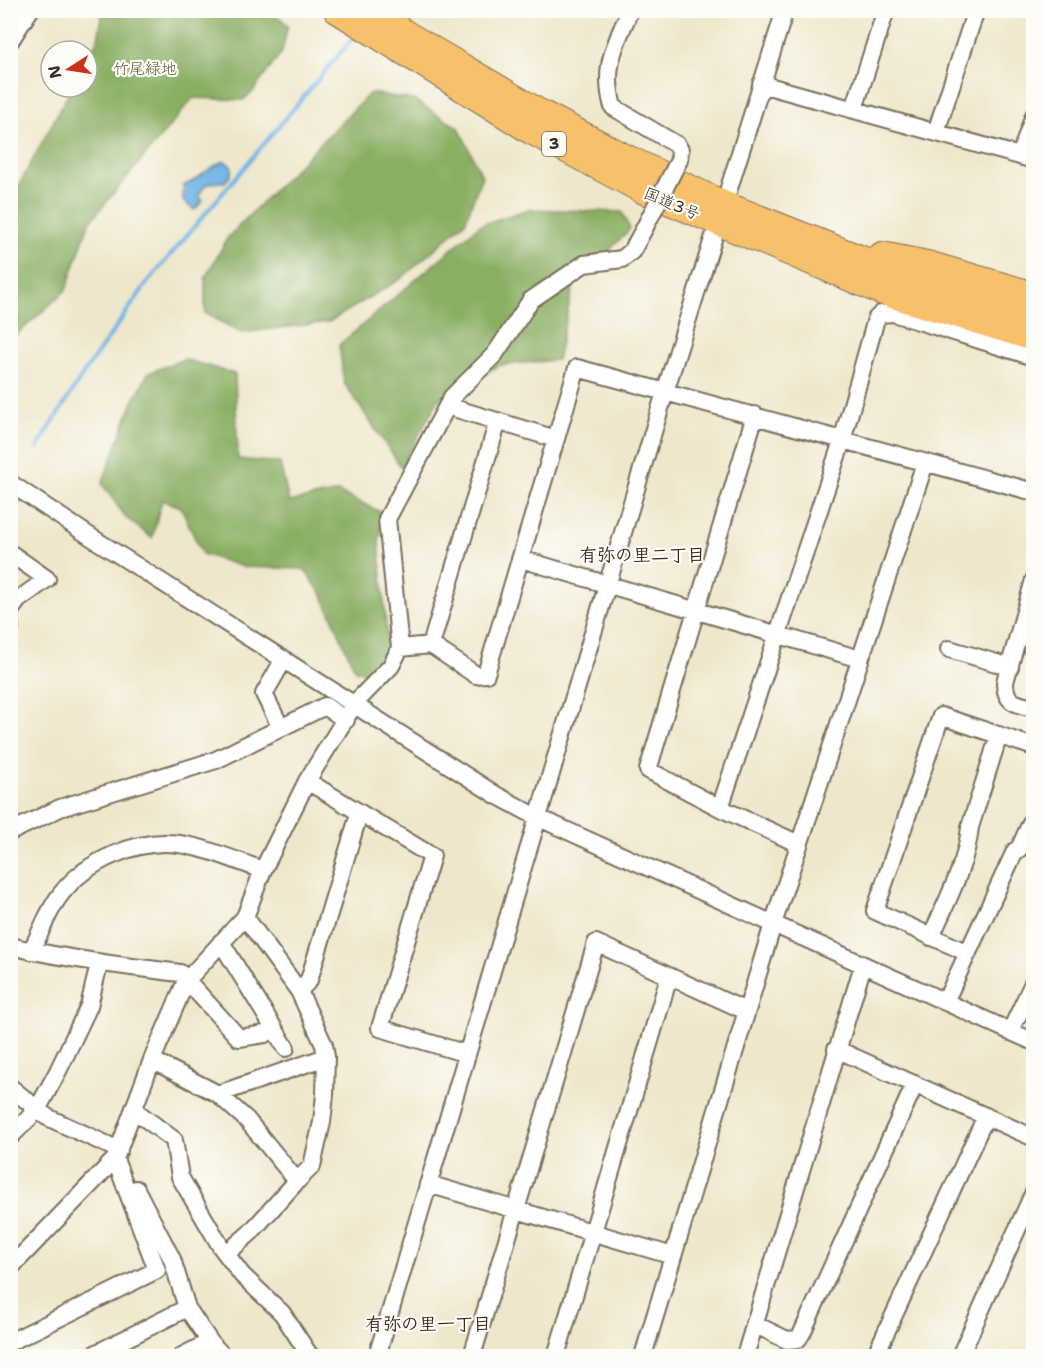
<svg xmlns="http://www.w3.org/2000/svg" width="1044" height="1367" viewBox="0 0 1044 1367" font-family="'Shantell Sans','Klee One',sans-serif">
<rect width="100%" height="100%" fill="#fdfcf7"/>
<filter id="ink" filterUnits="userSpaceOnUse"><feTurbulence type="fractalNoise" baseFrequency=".0167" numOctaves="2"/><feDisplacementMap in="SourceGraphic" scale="12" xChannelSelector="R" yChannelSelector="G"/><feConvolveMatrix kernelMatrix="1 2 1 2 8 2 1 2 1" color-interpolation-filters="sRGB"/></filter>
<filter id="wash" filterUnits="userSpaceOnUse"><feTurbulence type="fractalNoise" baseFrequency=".008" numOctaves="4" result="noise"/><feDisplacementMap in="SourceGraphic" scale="24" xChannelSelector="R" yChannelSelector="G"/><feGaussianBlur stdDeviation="1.35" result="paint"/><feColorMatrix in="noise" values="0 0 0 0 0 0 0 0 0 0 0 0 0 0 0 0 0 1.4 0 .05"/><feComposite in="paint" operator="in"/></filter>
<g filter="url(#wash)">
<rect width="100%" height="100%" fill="#efe7cb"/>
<!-- forest -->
<path fill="#8aaf64" stroke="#626c41" stroke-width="1.5" d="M 103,11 L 271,11 L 288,25 L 282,52 L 252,93 L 243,100 L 193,98 L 89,223 L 66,290 L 11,340 L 11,200 L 72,87 L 87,87 L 87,59 L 98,39 Z
M 370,93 L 414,100 L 459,128 L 482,176 L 465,222 L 402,278 L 329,322 L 241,333 L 205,313 L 205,278 L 228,237 Z
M 529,209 L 622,212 L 630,229 L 607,253 L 576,273 L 557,360 L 500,365 L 439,399 L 401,467 L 344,383 L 339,345 L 480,225 Z
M 184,359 L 235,374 L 238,459 L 280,463 L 289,502 L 338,492 L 383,513 L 379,540 L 388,649 L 370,674 L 355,670 L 323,596 L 304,569 L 243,567 L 202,554 L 181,507 L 162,500 L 152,538 L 126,518 L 102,484 L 132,404 L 148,373 Z"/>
<!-- water -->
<path fill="#6fb4e5" stroke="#556f82" stroke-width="1.5" d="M 225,161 L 232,167 L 231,175 L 225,182 C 210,183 205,181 199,196 L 203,201 L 194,210 L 183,201 L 183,186 C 199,180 209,166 225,161 Z"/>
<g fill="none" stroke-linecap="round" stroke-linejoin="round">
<!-- stream -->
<path stroke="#6fb4e5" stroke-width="4" d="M 37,448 L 83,374 L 147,283 L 358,32"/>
</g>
</g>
<g filter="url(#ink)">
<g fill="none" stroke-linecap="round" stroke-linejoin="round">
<!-- minor casing -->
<g stroke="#7a6c5b" stroke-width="20">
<path id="minor" d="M 630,10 C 615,46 602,67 613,107 L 677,145 L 680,150 L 679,160
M 10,41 L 30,10
M 761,84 L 1034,160
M 854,109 L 886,10
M 936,132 L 976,10
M 1020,156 L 1034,115
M 447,406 L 556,439
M 755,415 L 648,770 L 720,808 L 799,844
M 10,483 L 91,537 L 496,795 L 537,817 L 1034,1042
M 10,553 L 47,579 L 18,600 L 10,611
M 521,559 L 860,659
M 1034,580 L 1005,682 C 1005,703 1016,704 1034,708
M 10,625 L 10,629
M 431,645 L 498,421
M 400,648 L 431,645 L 476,675 L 486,674 L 577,368 L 1034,492
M 949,649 L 1010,667
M 281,728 L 264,694 L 284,659
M 307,781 L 432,856 L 380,1028 L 467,1054
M 720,808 L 842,441 L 876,319 L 881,314 L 893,313 L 1034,357
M 10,832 L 60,808 L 216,760 L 325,706 L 346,720
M 931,937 C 946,903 967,863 970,827 L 999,735
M 221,942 L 286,1048
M 10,946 C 67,959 122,966 180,973 L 239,1038 L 265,1034 L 274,1028
M 31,951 C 41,933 48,910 61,894 C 86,861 139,838 179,844 C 208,848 236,861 263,870
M 968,953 L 875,911 L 941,716 L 1034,747
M 299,991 L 309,980 L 359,814
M 945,1002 L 1015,851 L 1019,849 L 1034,816
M 1010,1032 L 1034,981
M 836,1049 L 1034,1138
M 152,1060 L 218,1094 L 247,1120 L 297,1181 L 312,1166 L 322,1122 L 325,1095 L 326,1057 L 324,1045 L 299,991 L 245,917
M 10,1087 L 47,1117 L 119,1150
M 218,1094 L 326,1057
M 134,1110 L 174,1140 L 180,1177 L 221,1247 L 242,1275 L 282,1313 L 310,1356
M 10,1137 L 37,1110 L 58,1071 L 89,1006 L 99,964
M 428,1184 L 673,1256
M 136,1189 L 172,1259 L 187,1308 L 210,1342 L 182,1356
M 227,1253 L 250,1233 L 297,1181
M 10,1268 L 115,1159 L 152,1060 L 186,981 L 245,917 L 263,870 L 307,781 L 355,703 L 391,666 L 400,648 L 387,519 L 452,397 L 495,354 L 531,300 L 584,264 L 622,259 L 632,251 L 645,227
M 754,1324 L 787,1340 L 798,1339 L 802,1333 L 915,1084
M 10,1342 L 157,1270 L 115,1159
M 210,1342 L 223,1356
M 91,1356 L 187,1308
M 377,1356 L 665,392 L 785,10
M 472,1356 L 596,943 L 746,1011
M 556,1356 L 669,977
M 643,1356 L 773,924 L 925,463
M 745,1356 L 863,965
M 875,1356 L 986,1116
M 960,1356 L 1034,1192"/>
</g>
<!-- highway casing -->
<g stroke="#7a6c5b" stroke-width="28">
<path id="highway" d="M 337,10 L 531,131 L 642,190 L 883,292 L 1034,338
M 371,10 L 408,35 L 539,112 L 621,155 L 723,204 L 920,282 L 1034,316
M 882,255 L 927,264 L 1034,295"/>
</g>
<!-- minor -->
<use href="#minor" stroke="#fff" stroke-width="16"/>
<!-- highway -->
<use href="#highway" stroke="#f7c06b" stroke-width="26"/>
<!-- minor-bridge casing -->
<g stroke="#7a6c5b" stroke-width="20" stroke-linecap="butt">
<path id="minor-bridge" d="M 645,227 L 679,160"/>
</g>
<!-- minor-bridge -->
<use href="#minor-bridge" stroke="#fff" stroke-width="16"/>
</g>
</g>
<g text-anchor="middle" stroke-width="4.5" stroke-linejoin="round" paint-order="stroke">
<!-- shield labels -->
<rect fill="#fdfcf7" stroke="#75695f" stroke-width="1.5" x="542" y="132" width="24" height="24" rx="4.5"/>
<g font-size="15" font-weight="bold" fill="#3b2a1e">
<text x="554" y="149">3</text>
</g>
<!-- park labels -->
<g font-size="16" fill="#5e5a37" stroke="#fdfcf7">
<text x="145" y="74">竹尾緑地</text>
</g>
<!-- street labels -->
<g font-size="16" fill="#3b2a1e" stroke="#fdfcf7">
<text transform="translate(672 203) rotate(23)" y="6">国道3号</text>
</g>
<!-- neighbourhood labels -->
<g font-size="18" font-weight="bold" fill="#3b2a1e" stroke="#fdfcf7">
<text x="642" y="561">有弥の里二丁目</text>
<text x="428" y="1330">有弥の里一丁目</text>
</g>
</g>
<!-- margin -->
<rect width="1044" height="1367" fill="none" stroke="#fdfcf7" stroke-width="36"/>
<!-- north arrow -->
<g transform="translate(69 69) rotate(258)"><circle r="28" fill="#fdfcf7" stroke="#afa8a0" stroke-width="1.5"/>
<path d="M0-4.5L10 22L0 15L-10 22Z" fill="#c8321e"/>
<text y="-9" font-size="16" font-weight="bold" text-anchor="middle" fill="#3b2a1e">N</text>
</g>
</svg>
